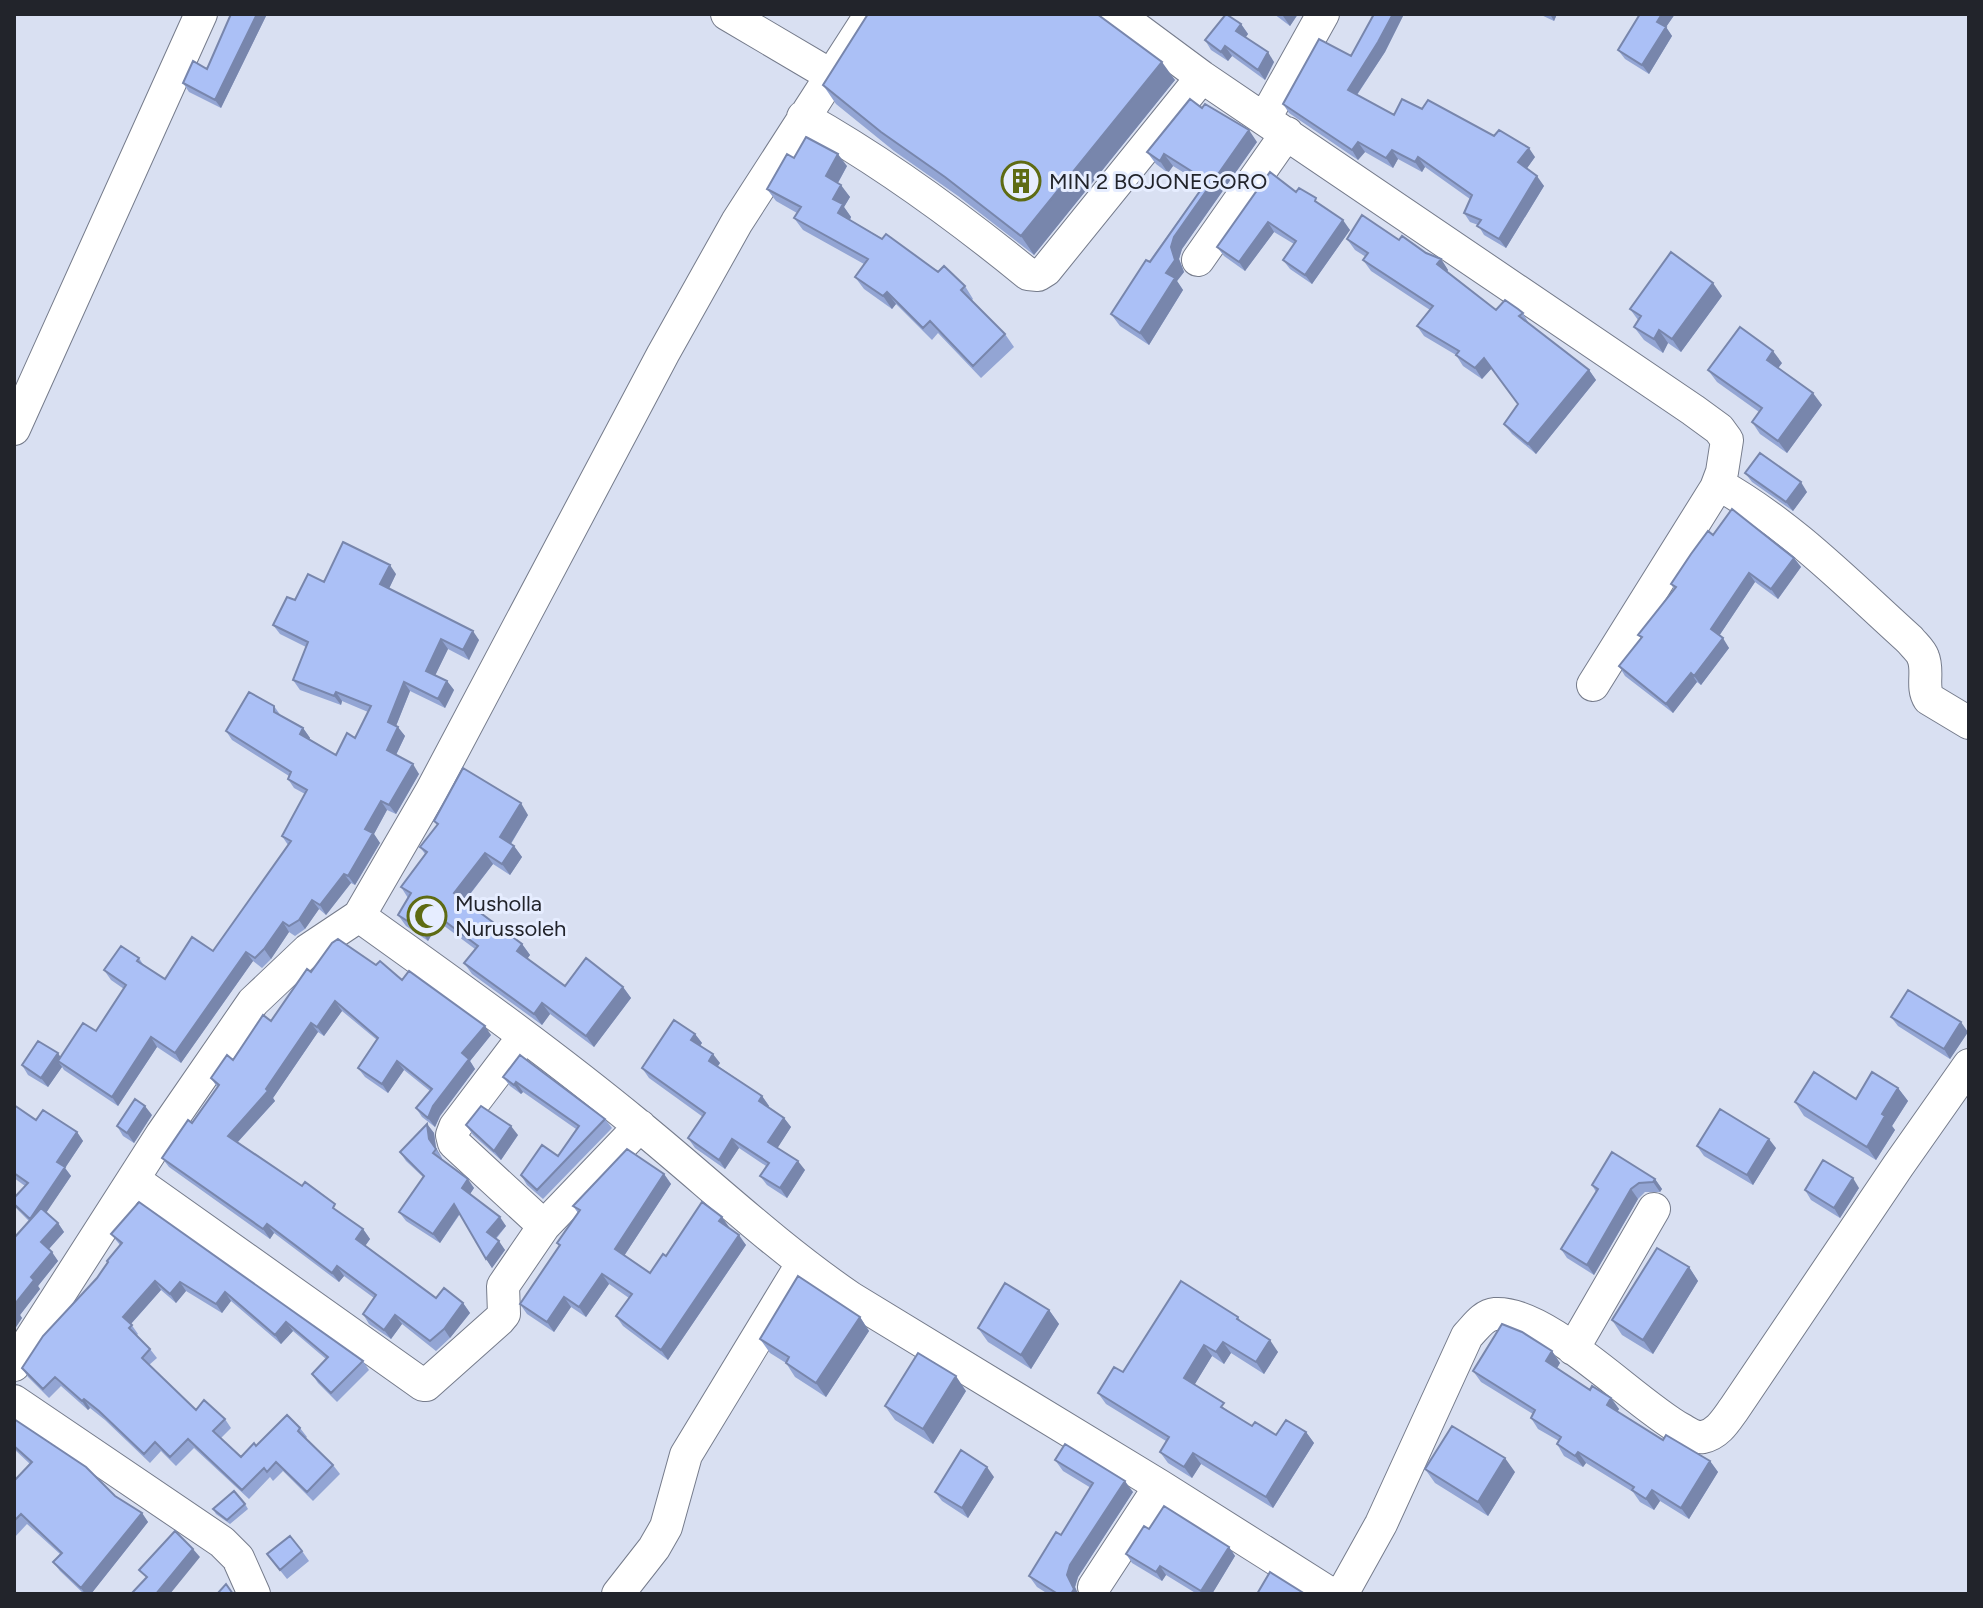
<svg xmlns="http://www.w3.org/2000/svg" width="1983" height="1608" viewBox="0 0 1983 1608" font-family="Figtree,sans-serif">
<rect width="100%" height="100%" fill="#d9e0f2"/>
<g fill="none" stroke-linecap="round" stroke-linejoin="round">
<!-- minor casing -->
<g stroke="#757b8b" stroke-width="34">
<path id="minor" d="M 727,14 L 832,76
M 1117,14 L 1202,77 L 1693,410 L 1719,429 L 1727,440 L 1722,472 L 1716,488 L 1593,685
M 803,117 C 883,162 957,216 1028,274 L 1038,275 L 1046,270 L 1202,77
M 1265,118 L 1323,14
M 1198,260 L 1287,133
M 14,429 L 201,14
M 1718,484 C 1790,524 1849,585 1910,640 C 1914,645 1921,651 1923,657 C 1929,671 1921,687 1929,699 L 1969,723
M 359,916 C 454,984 548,1051 638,1125 C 709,1183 775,1246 851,1298 L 1160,1486 L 1331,1594
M 524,1036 L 455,1127 L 452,1135 L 454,1143 L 544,1226 L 640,1126
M 133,1179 L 423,1385 L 426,1385 L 499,1320 L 504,1314 L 503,1286 L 544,1226
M 1573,1349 L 1654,1209
M 14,1365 L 162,1134 L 253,1002 L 308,950 L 359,916 L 432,790 L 663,354 L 737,222 L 871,14
M 14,1401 L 222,1542 L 238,1558 L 254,1594
M 1094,1587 L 1160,1486
M 618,1594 L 654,1548 L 666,1527 L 686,1455 L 802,1264
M 1342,1594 L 1381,1524 L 1467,1336 C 1475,1328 1483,1315 1495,1314 C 1546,1310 1634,1403 1681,1429 C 1688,1433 1694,1438 1703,1437 C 1718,1434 1726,1420 1734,1409 L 1898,1166 L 1969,1065"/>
</g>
<!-- minor -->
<use href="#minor" stroke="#fff" stroke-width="32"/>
</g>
<!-- wall -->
<path fill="#93a5d4" d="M 228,14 L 267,14 L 221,108 L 189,92 L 183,83 L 207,69 L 230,16 Z
M 868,14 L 1100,14 L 1100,16 L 1175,80 L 1034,255 L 958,196 L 894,151 L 836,104 L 823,85 Z
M 1274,14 L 1298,14 L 1290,26 Z
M 1374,14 L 1404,14 L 1385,52 L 1357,95 L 1394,115 L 1422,109 L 1494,136 L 1535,157 L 1527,168 L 1544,186 L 1506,248 L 1484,235 L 1478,225 L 1470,222 L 1464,213 L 1470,199 L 1425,167 L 1422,172 L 1398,159 L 1393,168 L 1365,152 L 1358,160 L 1289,113 L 1283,104 L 1351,56 Z
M 1539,14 L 1557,14 L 1554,21 Z
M 1640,14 L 1675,14 L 1666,27 L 1672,36 L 1649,74 L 1625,59 L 1618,50 Z
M 1241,24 L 1248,34 L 1245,38 L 1274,62 L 1265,80 L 1232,56 L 1228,61 L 1211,50 L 1205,40 Z
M 1257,142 L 1182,249 L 1179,259 L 1184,272 L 1177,281 L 1183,290 L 1149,345 L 1120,326 L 1111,314 L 1204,185 L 1173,166 L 1168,173 L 1156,164 L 1147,152 Z
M 794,158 L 847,166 L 838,183 L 850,197 L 844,207 L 851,217 L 850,220 L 965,286 L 973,299 L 972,300 L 1005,334 L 1014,347 L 981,378 L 938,333 L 932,340 L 896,304 L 892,309 L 864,289 L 855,277 L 864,264 L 803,230 L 794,218 L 797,213 L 776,201 L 767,189 Z
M 1296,192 L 1321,205 L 1350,230 L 1312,284 L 1290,269 L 1283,260 L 1294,244 L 1274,232 L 1245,271 L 1224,256 L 1217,247 Z
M 1347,239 L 1399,240 L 1441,259 L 1448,270 L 1447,272 L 1496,310 L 1523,313 L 1529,324 L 1589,370 L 1596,380 L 1536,454 L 1512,434 L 1504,424 L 1518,404 L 1492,368 L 1482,379 L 1463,366 L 1456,355 L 1424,336 L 1417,326 L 1430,310 L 1371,271 L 1363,260 L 1366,257 L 1355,250 Z
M 1722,296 L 1681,352 L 1668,343 L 1663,353 L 1644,340 L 1634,327 L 1638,320 L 1630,309 Z
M 1782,363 L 1778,368 L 1822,405 L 1787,453 L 1760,434 L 1752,422 L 1759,412 L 1717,382 L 1708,370 Z
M 1745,473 L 1807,492 L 1793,511 L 1752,482 Z
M 1713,535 L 1794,558 L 1801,567 L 1778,599 L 1755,582 L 1719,636 L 1729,648 L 1701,685 L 1697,682 L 1673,713 L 1625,676 L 1619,666 L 1641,638 L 1638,635 L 1674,589 L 1671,584 Z
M 396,574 L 389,588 L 479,640 L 469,660 L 448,649 L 435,675 L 447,681 L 454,690 L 445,708 L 410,691 L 396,726 L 405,736 L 396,755 L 419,774 L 396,814 L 387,810 L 374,834 L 380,843 L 355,885 L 351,883 L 326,915 L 319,909 L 305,929 L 295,936 L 289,932 L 271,959 L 262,968 L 253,961 L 181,1063 L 157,1047 L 118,1106 L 64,1070 L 62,1067 L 48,1087 L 28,1075 L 22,1065 L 58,1053 L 60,1057 L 96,1031 L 124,989 L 111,980 L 104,970 L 139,958 L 144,966 L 165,979 L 213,951 L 288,845 L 282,836 L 305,794 L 294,788 L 288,779 L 289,776 L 232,740 L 226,731 L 274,706 L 281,716 L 303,728 L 310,738 L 309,740 L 336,755 L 355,738 L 368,712 L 342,701 L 341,705 L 300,690 L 293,680 L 306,647 L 280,634 L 273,625 L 295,600 L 324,582 Z
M 528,815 L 511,844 L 514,846 L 522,857 L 510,875 L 493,864 L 465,901 L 522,944 L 530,955 L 527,958 L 565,986 L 623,987 L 631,998 L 594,1047 L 550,1014 L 542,1025 L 472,974 L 464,963 L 475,949 L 439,922 L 428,941 L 406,926 L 398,915 L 408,898 L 401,887 L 425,854 L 420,847 L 437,825 L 434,821 Z
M 376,965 L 402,980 L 491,1035 L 470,1061 L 475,1069 L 440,1116 L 435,1127 L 422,1117 L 416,1108 L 430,1091 L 404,1070 L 388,1093 L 365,1077 L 358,1068 L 377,1040 L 342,1011 L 324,1036 L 318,1032 L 273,1098 L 275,1101 L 237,1143 L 363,1229 L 370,1239 L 365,1246 L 436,1298 L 463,1303 L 470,1313 L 450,1338 L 436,1351 L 402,1324 L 391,1339 L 369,1324 L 363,1314 L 374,1298 L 344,1276 L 339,1282 L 274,1233 L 270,1239 L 169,1167 L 162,1158 L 192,1123 L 217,1087 L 211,1078 L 233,1060 L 271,1021 L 311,972 Z
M 1891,1017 L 1968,1032 L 1950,1059 L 1898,1026 Z
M 695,1034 L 702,1043 L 700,1045 L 720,1063 L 718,1066 L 762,1096 L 769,1106 L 768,1107 L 784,1118 L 791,1127 L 777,1148 L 805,1170 L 787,1198 L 767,1185 L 760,1176 L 766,1166 L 739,1148 L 725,1169 L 695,1148 L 688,1138 L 703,1117 L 649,1078 L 642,1068 Z
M 503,1077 L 605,1119 L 612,1128 L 543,1199 L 527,1185 L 521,1175 L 558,1156 L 576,1129 L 523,1092 L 521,1094 L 510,1086 Z
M 1898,1088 L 1908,1101 L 1892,1126 L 1895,1130 L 1876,1160 L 1804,1116 L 1795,1102 L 1856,1099 Z
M 14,1105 L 36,1120 L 77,1132 L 83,1141 L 65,1168 L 71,1176 L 46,1212 L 58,1223 L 64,1232 L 49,1249 L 58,1261 L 38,1286 L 40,1289 L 20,1315 L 22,1318 L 14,1330 L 14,1238 L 29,1221 L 14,1206 L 14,1198 L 25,1186 L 14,1178 Z
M 152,1115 L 134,1143 L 123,1136 L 117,1126 Z
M 427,1124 L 434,1133 L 436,1148 L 442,1158 L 442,1159 L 474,1188 L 470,1194 L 506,1226 L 496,1239 L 505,1250 L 492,1268 L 460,1214 L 440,1243 L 406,1221 L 399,1212 L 423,1177 L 406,1161 L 400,1152 Z
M 466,1125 L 518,1135 L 501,1160 L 473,1135 Z
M 1697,1146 L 1776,1148 L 1753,1185 L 1704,1156 Z
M 664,1174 L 671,1184 L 624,1256 L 650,1273 L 666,1256 L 722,1217 L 728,1228 L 746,1245 L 668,1360 L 623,1326 L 616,1316 L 629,1298 L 609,1284 L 586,1317 L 571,1307 L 554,1332 L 527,1314 L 520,1304 L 559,1246 L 557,1243 L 578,1213 L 573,1206 Z
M 1655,1179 L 1662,1189 L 1660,1192 L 1645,1192 L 1638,1199 L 1594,1275 L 1567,1258 L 1561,1249 L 1596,1192 L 1592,1185 Z
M 1859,1188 L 1840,1218 L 1811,1200 L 1805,1190 Z
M 111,1234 L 363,1361 L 369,1370 L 337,1402 L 318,1383 L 312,1374 L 326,1359 L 293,1331 L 281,1344 L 231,1301 L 222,1313 L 186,1291 L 176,1303 L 161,1290 L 131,1324 L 138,1334 L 137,1335 L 150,1349 L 157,1358 L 149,1365 L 196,1410 L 225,1419 L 231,1428 L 221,1438 L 241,1457 L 256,1446 L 300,1428 L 307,1437 L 306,1438 L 333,1465 L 340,1474 L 313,1501 L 283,1471 L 273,1481 L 270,1477 L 249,1499 L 194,1448 L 176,1466 L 161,1451 L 150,1463 L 105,1420 L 90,1408 L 88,1410 L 61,1386 L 49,1398 L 28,1377 L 22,1368 L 97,1278 L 120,1245 Z
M 1689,1267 L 1698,1281 L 1653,1354 L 1622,1335 L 1612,1320 Z
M 1049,1310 L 1059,1324 L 1031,1369 L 988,1342 L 978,1328 Z
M 860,1317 L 869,1331 L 826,1397 L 795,1377 L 786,1363 L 770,1353 L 760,1339 Z
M 1238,1317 L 1243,1324 L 1278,1352 L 1264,1374 L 1231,1353 L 1224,1364 L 1212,1356 L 1194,1385 L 1231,1413 L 1252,1426 L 1276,1435 L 1306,1432 L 1314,1443 L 1273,1508 L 1201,1464 L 1192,1478 L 1168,1463 L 1160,1452 L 1166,1441 L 1106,1404 L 1098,1393 L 1123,1372 Z
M 1552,1351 L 1560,1363 L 1557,1368 L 1590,1390 L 1611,1398 L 1619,1409 L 1617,1412 L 1663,1440 L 1710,1461 L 1718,1472 L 1689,1519 L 1660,1501 L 1654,1510 L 1640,1502 L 1633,1492 L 1586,1463 L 1583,1467 L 1564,1456 L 1557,1444 L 1559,1441 L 1538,1429 L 1531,1418 L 1533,1414 L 1481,1382 L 1473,1371 Z
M 966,1391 L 933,1444 L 895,1420 L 885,1406 Z
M 14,1419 L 115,1496 L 142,1513 L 148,1522 L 91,1594 L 84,1594 L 60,1571 L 53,1562 L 60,1554 L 27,1524 L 14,1538 L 14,1481 L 30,1464 L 14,1449 Z
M 1055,1460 L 1133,1492 L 1078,1577 L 1075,1587 L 1078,1594 L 1048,1594 L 1037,1587 L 1029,1576 L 1061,1535 L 1091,1488 L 1063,1471 Z
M 1425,1469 L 1515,1472 L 1488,1516 L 1435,1483 Z
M 994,1477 L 968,1518 L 942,1501 L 935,1492 Z
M 245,1504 L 248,1509 L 230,1524 L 216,1514 L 213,1509 Z
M 1149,1529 L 1229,1547 L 1235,1556 L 1212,1594 L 1197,1594 L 1166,1575 L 1162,1581 L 1132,1563 L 1126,1554 Z
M 302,1551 L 309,1561 L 287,1579 L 267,1554 Z"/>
<!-- shaded-wall -->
<path fill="#7886ac" d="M 257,14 L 267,14 L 221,108 L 215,100 Z
M 1285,14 L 1298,14 L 1290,26 L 1283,16 Z
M 1393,14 L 1404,14 L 1385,52 L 1354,99 L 1348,90 Z
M 1550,14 L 1557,14 L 1554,21 Z
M 1662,14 L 1675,14 L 1666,27 L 1672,36 L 1649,74 L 1642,65 L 1657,22 Z
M 1241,24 L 1248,34 L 1243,41 L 1236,31 Z
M 1225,46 L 1232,56 L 1228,61 L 1221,52 Z
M 1268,52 L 1274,62 L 1265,80 L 1258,70 Z
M 1162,62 L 1175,80 L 1034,255 L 1021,236 Z
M 1249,130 L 1257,142 L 1182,249 L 1179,259 L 1184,272 L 1177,281 L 1183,290 L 1149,345 L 1140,333 L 1166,273 L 1171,247 L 1174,237 Z
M 1358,142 L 1365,152 L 1358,160 L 1352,150 Z
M 1529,148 L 1535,157 L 1525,171 L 1518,162 Z
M 1392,150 L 1398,159 L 1393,168 L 1386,158 Z
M 838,154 L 847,166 L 835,188 L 826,176 Z
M 1164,154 L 1173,166 L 1168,173 L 1160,161 Z
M 1418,157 L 1425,167 L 1422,172 L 1415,162 Z
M 1537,176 L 1544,186 L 1506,248 L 1499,239 Z
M 841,185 L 850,197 L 844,207 L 851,217 L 847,225 L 838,213 L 833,199 Z
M 1343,220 L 1350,230 L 1312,284 L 1305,275 Z
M 1268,222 L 1274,232 L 1245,271 L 1239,262 Z
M 1441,259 L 1448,270 L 1445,275 L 1437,264 Z
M 1713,283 L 1722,296 L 1681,352 L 1672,339 Z
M 887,292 L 896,304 L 892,309 L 883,296 Z
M 1659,330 L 1668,343 L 1663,353 L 1654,339 Z
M 1773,351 L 1782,363 L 1775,372 L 1767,360 Z
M 1484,358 L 1492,368 L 1482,379 L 1475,368 Z
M 1589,370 L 1596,380 L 1536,454 L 1528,444 Z
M 1813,393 L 1822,405 L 1787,453 L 1778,441 Z
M 1801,482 L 1807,492 L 1793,511 L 1786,502 Z
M 1794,558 L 1801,567 L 1778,599 L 1771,589 Z
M 390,565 L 396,574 L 387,593 L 380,584 Z
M 1749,573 L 1755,582 L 1717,639 L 1711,629 Z
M 473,631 L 479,640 L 469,660 L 463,650 Z
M 1723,638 L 1729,648 L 1701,685 L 1694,676 Z
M 441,639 L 448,649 L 433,680 L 426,671 Z
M 1691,673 L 1697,682 L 1673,713 L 1666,704 Z
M 447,681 L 454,690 L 445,708 L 438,699 Z
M 404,682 L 410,691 L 394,731 L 388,722 Z
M 336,692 L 342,701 L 341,705 L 334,696 Z
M 398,727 L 405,736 L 394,759 L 387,750 Z
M 303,728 L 310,738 L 307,744 L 300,734 Z
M 413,764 L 419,774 L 396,814 L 389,805 Z
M 381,801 L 387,810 L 374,834 L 380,843 L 355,885 L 348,876 L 365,829 Z
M 521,803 L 528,815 L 508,848 L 500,837 Z
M 514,846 L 522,857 L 510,875 L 502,864 Z
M 485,853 L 493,864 L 462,904 L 454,893 Z
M 344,874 L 351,883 L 326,915 L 320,905 Z
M 312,900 L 319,909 L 305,929 L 299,920 Z
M 431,911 L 439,922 L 428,941 L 420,929 Z
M 283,922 L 289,932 L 271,959 L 264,949 Z
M 522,944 L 530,955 L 525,962 L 517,951 Z
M 246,952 L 253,961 L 181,1063 L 175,1053 Z
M 623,987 L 631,998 L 594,1047 L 586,1036 Z
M 335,1001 L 342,1011 L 324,1036 L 317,1027 Z
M 542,1003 L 550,1014 L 542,1025 L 534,1014 Z
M 1961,1022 L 1968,1032 L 1950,1059 L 1944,1049 Z
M 311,1023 L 318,1032 L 273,1098 L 275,1101 L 234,1146 L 228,1136 L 266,1089 Z
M 485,1026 L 491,1035 L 470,1061 L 475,1069 L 440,1116 L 435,1127 L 428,1118 L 433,1106 L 462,1053 Z
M 695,1034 L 702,1043 L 698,1049 L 691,1040 Z
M 151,1037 L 157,1047 L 118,1106 L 112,1097 Z
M 58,1053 L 64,1063 L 58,1061 L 62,1067 L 48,1087 L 41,1078 Z
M 713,1054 L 720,1063 L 715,1070 L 709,1061 Z
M 397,1061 L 404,1070 L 388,1093 L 382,1084 Z
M 516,1082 L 523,1092 L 521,1094 L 514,1085 Z
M 1898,1088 L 1908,1101 L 1892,1126 L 1895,1130 L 1876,1160 L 1867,1147 L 1882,1114 Z
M 762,1096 L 769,1106 L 766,1110 L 759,1101 Z
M 145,1106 L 152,1115 L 134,1143 L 127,1133 Z
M 784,1118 L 791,1127 L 775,1152 L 768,1142 Z
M 427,1124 L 434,1133 L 436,1148 L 442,1158 L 429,1139 Z
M 511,1126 L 518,1135 L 501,1160 L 494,1151 Z
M 77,1132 L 83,1141 L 65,1168 L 71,1176 L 36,1228 L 30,1219 L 57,1162 Z
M 732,1139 L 739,1148 L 725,1169 L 719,1160 Z
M 1769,1139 L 1776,1148 L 1753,1185 L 1747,1175 Z
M 798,1161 L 805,1170 L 787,1198 L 780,1188 Z
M 664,1174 L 671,1184 L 622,1259 L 615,1249 Z
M 1853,1178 L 1859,1188 L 1840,1218 L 1834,1208 Z
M 468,1179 L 474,1188 L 468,1197 L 462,1188 Z
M 1655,1179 L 1662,1189 L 1660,1192 L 1653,1182 Z
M 1631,1189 L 1638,1199 L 1594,1275 L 1587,1265 Z
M 454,1204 L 460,1213 L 440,1243 L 433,1234 Z
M 500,1217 L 506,1226 L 493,1241 L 487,1232 Z
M 722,1217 L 729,1227 L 726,1232 L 719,1221 Z
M 58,1223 L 64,1232 L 47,1251 L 41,1242 Z
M 267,1224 L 274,1233 L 270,1239 L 263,1229 Z
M 363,1229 L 370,1239 L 363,1249 L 356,1239 Z
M 739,1235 L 746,1245 L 668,1360 L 661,1350 Z
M 499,1241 L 505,1250 L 492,1268 L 486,1259 Z
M 52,1252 L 58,1261 L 38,1286 L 40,1289 L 20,1315 L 22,1318 L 14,1330 L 14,1305 L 31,1277 Z
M 337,1266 L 344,1276 L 339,1282 L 332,1273 Z
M 1689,1267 L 1698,1281 L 1653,1354 L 1643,1340 Z
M 602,1274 L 609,1284 L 586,1317 L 579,1307 Z
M 155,1281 L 161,1290 L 129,1326 L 123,1317 Z
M 180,1282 L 186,1291 L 176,1303 L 170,1294 Z
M 225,1292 L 231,1301 L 222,1313 L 216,1304 Z
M 564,1297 L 571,1307 L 554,1332 L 547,1322 Z
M 463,1303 L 470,1313 L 450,1338 L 444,1329 Z
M 1049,1310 L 1059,1324 L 1031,1369 L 1021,1355 Z
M 395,1315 L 402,1324 L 391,1339 L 384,1330 Z
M 860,1317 L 869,1331 L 826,1397 L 816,1383 Z
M 286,1322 L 293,1331 L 281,1344 L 275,1335 Z
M 1270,1340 L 1278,1352 L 1264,1374 L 1256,1362 Z
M 1223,1342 L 1231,1353 L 1224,1364 L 1216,1352 Z
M 1204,1345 L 1212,1356 L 1192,1389 L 1184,1378 Z
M 1552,1351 L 1560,1363 L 1554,1373 L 1546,1361 Z
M 956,1376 L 966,1391 L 933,1444 L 923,1429 Z
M 1611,1398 L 1619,1409 L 1615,1416 L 1607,1405 Z
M 84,1399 L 90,1408 L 88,1410 L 82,1401 Z
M 1306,1432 L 1314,1443 L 1273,1508 L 1266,1497 Z
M 1578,1452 L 1586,1463 L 1583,1467 L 1575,1456 Z
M 1193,1453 L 1201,1464 L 1192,1478 L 1184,1467 Z
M 1505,1458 L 1515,1472 L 1488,1516 L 1478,1502 Z
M 1710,1461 L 1718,1472 L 1689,1519 L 1681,1508 Z
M 987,1467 L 994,1477 L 968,1518 L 962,1508 Z
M 1125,1481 L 1133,1492 L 1078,1577 L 1075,1587 L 1078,1594 L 1071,1594 L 1067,1575 L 1070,1565 Z
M 1652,1490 L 1660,1501 L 1654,1510 L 1646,1499 Z
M 142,1513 L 148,1522 L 91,1594 L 85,1594 L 81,1588 Z
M 1229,1547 L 1235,1556 L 1212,1594 L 1203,1594 L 1201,1591 Z
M 193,1549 L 200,1557 L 170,1594 L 156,1594 Z
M 1160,1566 L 1166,1575 L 1162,1581 L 1156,1572 Z"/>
<!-- building -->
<path fill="#abc0f6" stroke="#7886ac" stroke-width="2" d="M 231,14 L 257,14 L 215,100 L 183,83 L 193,61 L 207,69 Z
M 868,14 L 1097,14 L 1162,62 L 1021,236 L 945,177 L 881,132 L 823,85 Z
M 1226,14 L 1241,24 L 1236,31 L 1268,52 L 1258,70 L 1225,46 L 1221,52 L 1205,40 Z
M 1374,14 L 1393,14 L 1378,42 L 1348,90 L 1394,115 L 1402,99 L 1422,109 L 1428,100 L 1494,136 L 1499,130 L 1529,148 L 1518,162 L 1537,176 L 1499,239 L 1477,226 L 1481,220 L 1464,213 L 1472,195 L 1418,157 L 1415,162 L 1392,150 L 1386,158 L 1358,142 L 1352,150 L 1283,104 L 1319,39 L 1351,56 Z
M 1640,14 L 1662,14 L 1657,22 L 1666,27 L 1642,65 L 1618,50 Z
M 1190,99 L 1202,108 L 1205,104 L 1249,130 L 1174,237 L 1171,247 L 1175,260 L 1166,273 L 1175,278 L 1140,333 L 1111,314 L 1146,260 L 1150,262 L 1207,181 L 1164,154 L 1160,161 L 1147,152 Z
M 806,137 L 838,154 L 826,176 L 841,185 L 833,199 L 843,204 L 838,213 L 882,239 L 886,234 L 938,272 L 944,266 L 965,286 L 961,290 L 1005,334 L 973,366 L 930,321 L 923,328 L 887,292 L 883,296 L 855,277 L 868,259 L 794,218 L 801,207 L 767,189 L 787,154 L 794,158 Z
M 1270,172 L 1296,192 L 1299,188 L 1316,198 L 1315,201 L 1343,220 L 1305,275 L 1283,260 L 1296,241 L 1268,222 L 1239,262 L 1217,247 Z
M 1362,215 L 1399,240 L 1402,236 L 1426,253 L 1441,259 L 1437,264 L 1496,310 L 1505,300 L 1518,309 L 1523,313 L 1519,316 L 1589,370 L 1528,444 L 1504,424 L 1518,404 L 1484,358 L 1475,368 L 1456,355 L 1459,351 L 1417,326 L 1433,306 L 1363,260 L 1368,253 L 1347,239 Z
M 1671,252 L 1713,283 L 1672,339 L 1659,330 L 1654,339 L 1634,327 L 1641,316 L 1630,309 Z
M 1740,327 L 1773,351 L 1767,360 L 1813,393 L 1778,441 L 1752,422 L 1762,408 L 1708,370 Z
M 1760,453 L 1801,482 L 1786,502 L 1745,473 Z
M 1732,509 L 1794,558 L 1771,589 L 1749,573 L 1711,629 L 1723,638 L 1694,676 L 1691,673 L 1666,704 L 1619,666 L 1642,637 L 1638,635 L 1676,587 L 1671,584 L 1691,554 L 1708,531 L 1713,535 Z
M 343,542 L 390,565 L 380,584 L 473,631 L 463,650 L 441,639 L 426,671 L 447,681 L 438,699 L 404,682 L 388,722 L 398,727 L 387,750 L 413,764 L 389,805 L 381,801 L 365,829 L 373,833 L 348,876 L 344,874 L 320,905 L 312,900 L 299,920 L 289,926 L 283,922 L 264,949 L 255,958 L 246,952 L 175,1053 L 151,1037 L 112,1097 L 58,1061 L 83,1023 L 96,1031 L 126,985 L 104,970 L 121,946 L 139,958 L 137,961 L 165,979 L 192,937 L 213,951 L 291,841 L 282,836 L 307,790 L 288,779 L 291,772 L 226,731 L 249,692 L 274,706 L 274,712 L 303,728 L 300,734 L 336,755 L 347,733 L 355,738 L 371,706 L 336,692 L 334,696 L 293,680 L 308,642 L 273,625 L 287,597 L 295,600 L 308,574 L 324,582 Z
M 463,768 L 521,803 L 500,837 L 514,846 L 502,864 L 485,853 L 454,893 L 522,944 L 517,951 L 565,986 L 586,958 L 623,987 L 586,1036 L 542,1003 L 534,1014 L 464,963 L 478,946 L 431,911 L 420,929 L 398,915 L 411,893 L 401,887 L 427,852 L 420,847 L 438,824 L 434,821 Z
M 338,939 L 376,965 L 380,961 L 402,980 L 409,971 L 485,1026 L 462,1053 L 469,1059 L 433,1106 L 428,1118 L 416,1108 L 432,1089 L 397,1061 L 382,1084 L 358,1068 L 378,1038 L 335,1001 L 317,1027 L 311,1023 L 266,1089 L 268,1091 L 228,1136 L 302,1186 L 305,1182 L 335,1204 L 333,1208 L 363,1229 L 356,1239 L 436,1298 L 444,1288 L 463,1303 L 444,1329 L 430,1341 L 395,1315 L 384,1330 L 363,1314 L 376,1295 L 337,1266 L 332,1273 L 267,1224 L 263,1229 L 162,1158 L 188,1120 L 192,1123 L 219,1085 L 211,1078 L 227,1055 L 233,1060 L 263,1015 L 271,1021 L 307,969 L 311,972 L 332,943 Z
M 1908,990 L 1961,1022 L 1944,1049 L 1891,1017 Z
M 674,1020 L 695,1034 L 691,1040 L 713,1054 L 709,1061 L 762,1096 L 759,1101 L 784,1118 L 768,1142 L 798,1161 L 780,1188 L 760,1176 L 769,1163 L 732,1139 L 719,1160 L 688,1138 L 705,1113 L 642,1068 Z
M 38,1041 L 58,1053 L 41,1078 L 22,1065 Z
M 520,1055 L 605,1119 L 537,1190 L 521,1175 L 542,1145 L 558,1156 L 579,1126 L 516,1082 L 514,1085 L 503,1077 Z
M 1814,1072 L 1856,1099 L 1872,1072 L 1898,1088 L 1882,1114 L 1885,1116 L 1867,1147 L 1795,1102 Z
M 135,1099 L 145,1106 L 127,1133 L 117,1126 Z
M 14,1105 L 36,1120 L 43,1110 L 77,1132 L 57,1162 L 65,1167 L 30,1219 L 14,1204 L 14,1198 L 28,1183 L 14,1173 Z
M 481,1106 L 511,1126 L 494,1151 L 466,1125 Z
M 1720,1109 L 1769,1139 L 1747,1175 L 1697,1146 Z
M 427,1124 L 429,1139 L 436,1149 L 433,1153 L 468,1179 L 462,1188 L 500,1217 L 487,1232 L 499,1241 L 486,1259 L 454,1204 L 433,1234 L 399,1212 L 424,1176 L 400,1152 Z
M 627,1149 L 664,1174 L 615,1249 L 650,1273 L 663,1254 L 666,1256 L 702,1202 L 722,1217 L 719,1221 L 739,1235 L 661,1350 L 616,1316 L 632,1294 L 602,1274 L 579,1307 L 564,1297 L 547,1322 L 520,1304 L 560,1245 L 557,1243 L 580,1210 L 573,1206 Z
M 1612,1152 L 1655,1179 L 1653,1182 L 1639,1183 L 1631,1189 L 1587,1265 L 1561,1249 L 1598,1189 L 1592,1185 Z
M 1823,1160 L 1853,1178 L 1834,1208 L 1805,1190 Z
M 139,1202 L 363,1361 L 331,1393 L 312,1374 L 328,1357 L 286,1322 L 275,1335 L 225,1292 L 216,1304 L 180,1282 L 170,1294 L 155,1281 L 123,1317 L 132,1325 L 129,1328 L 150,1349 L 142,1358 L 196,1410 L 204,1400 L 225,1419 L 213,1431 L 241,1457 L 254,1443 L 256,1446 L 287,1415 L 300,1428 L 298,1431 L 333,1465 L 307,1492 L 276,1462 L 267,1472 L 264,1468 L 242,1490 L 188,1439 L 170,1457 L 155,1442 L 144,1454 L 99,1411 L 84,1399 L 82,1401 L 55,1377 L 43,1389 L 22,1368 L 43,1336 L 97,1278 L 108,1262 L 107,1261 L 122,1243 L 111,1234 Z
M 41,1208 L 58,1223 L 41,1242 L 52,1252 L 31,1277 L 34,1280 L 14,1305 L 14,1238 Z
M 1657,1248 L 1689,1267 L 1643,1340 L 1612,1320 Z
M 798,1276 L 860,1317 L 816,1383 L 786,1363 L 789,1357 L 760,1339 Z
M 1181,1281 L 1238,1317 L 1237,1319 L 1270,1340 L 1256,1362 L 1223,1342 L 1216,1352 L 1204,1345 L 1184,1378 L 1224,1403 L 1221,1407 L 1252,1426 L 1255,1422 L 1276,1435 L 1286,1420 L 1306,1432 L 1266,1497 L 1193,1453 L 1184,1467 L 1160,1452 L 1169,1437 L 1098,1393 L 1114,1367 L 1123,1372 Z
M 1005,1283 L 1049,1310 L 1021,1355 L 978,1328 Z
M 1502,1324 L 1522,1332 L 1552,1351 L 1546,1361 L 1590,1390 L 1592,1386 L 1611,1398 L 1607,1405 L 1663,1440 L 1666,1435 L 1710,1461 L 1681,1508 L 1652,1490 L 1646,1499 L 1632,1490 L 1634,1487 L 1578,1452 L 1575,1456 L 1557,1444 L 1561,1437 L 1531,1418 L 1535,1410 L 1473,1371 Z
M 918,1353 L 956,1376 L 923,1429 L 885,1406 Z
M 14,1419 L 86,1467 L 115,1496 L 142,1513 L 81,1588 L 53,1562 L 62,1553 L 21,1514 L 14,1521 L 14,1481 L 32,1462 L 14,1446 Z
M 1452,1426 L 1505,1458 L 1478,1502 L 1425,1469 Z
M 1065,1444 L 1125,1481 L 1070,1565 L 1067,1575 L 1074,1589 L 1071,1594 L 1058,1594 L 1029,1576 L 1056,1532 L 1061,1535 L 1093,1483 L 1055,1460 Z
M 961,1450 L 987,1467 L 962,1508 L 935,1492 Z
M 234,1491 L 245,1504 L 227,1520 L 213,1509 Z
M 1164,1506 L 1229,1547 L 1201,1591 L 1160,1566 L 1156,1572 L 1126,1554 L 1144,1526 L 1149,1529 Z
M 175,1531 L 193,1549 L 156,1594 L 131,1594 L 147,1577 L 139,1570 Z
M 290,1536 L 302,1551 L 280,1570 L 267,1554 Z
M 1270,1572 L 1305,1594 L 1257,1594 Z
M 226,1584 L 233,1594 L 217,1594 Z"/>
<!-- icons -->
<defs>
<g id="building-ring" transform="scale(2)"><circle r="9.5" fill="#e6edff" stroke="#5e6b13" stroke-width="1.5"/><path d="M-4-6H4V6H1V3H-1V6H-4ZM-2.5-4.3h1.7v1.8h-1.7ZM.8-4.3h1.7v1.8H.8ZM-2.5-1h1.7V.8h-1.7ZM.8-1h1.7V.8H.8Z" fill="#5e6b13"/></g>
<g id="mosque-ring" transform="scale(2)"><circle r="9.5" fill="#e6edff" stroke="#5e6b13" stroke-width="1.5"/><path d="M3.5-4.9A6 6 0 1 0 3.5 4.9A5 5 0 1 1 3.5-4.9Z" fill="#5e6b13"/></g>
</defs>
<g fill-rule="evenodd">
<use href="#building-ring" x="1021" y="181"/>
<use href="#mosque-ring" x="427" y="916"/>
</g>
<g text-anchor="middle" stroke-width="6" stroke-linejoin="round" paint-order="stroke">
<!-- poi labels -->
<g font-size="22" fill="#22242b" stroke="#e6edff" text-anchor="start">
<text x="1049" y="189">MIN 2 BOJONEGORO</text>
<text x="455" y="911">Musholla<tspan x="455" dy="25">Nurussoleh</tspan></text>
</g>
</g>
<!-- border -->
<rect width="1983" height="1608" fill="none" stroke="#22242b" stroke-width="32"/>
</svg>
